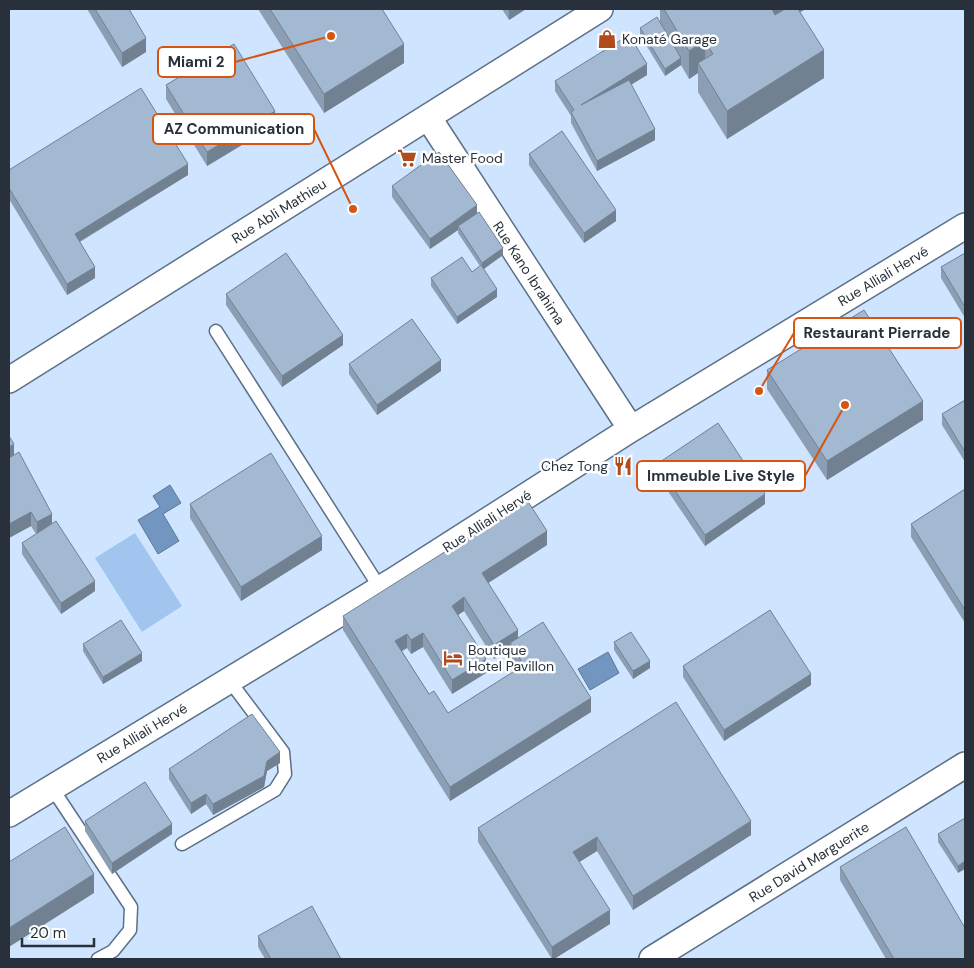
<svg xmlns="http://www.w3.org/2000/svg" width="974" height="968" viewBox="0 0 974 968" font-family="'DM Sans',sans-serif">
<rect width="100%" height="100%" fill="#cfe5ff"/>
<!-- green -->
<path fill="#a1c5ef" d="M 135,533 L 182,606 L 142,632 L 95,558 Z"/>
<!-- water -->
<path fill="#7296bf" stroke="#5c7897" d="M 170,485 L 181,503 L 163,514 L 179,541 L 158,554 L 138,520 L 160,507 L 153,496 Z
M 608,652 L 619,673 L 590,690 L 578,669 Z"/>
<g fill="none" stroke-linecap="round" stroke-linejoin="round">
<!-- lane casing -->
<g stroke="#5c7087" stroke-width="15">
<path id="lane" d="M 216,331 L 380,588
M 52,788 L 131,907 L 130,930 L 113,951 L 98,959
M 182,844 L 275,790 L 285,774 L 283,752 L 229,680"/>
</g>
<!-- street casing -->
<g stroke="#5c7087" stroke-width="28">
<path id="street" d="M 428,117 L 631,429
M 9,380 L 600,9
M 9,814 L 393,581 L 631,429 L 965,226
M 652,959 L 965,765"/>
</g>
<!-- lane -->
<use href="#lane" stroke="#fff" stroke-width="12"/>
<!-- street -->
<use href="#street" stroke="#fff" stroke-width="25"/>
</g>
<!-- wall -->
<path fill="#8c9eb4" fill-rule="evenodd" d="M 87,9 L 129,9 L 146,52 L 122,67 Z
M 258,9 L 382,9 L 404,63 L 324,113 Z
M 502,9 L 526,9 L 509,20 Z
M 660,9 L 783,9 L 783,10 L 800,12 L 824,78 L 727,139 L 698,92 L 698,73 L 689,79 L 681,65 L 665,76 L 640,35 L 640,28 L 660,22 Z
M 647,75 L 631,84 L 655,140 L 597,171 L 571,123 L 571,116 L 555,91 L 555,81 Z
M 166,85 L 275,125 L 207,166 L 166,99 Z
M 529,154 L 616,221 L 584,243 L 529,165 Z
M 9,170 L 188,175 L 80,242 L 95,278 L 67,295 L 9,199 Z
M 392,186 L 477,213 L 503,255 L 484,269 L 497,297 L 457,324 L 431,286 L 431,278 L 472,272 L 480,266 L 458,233 L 458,230 L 430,249 L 392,197 Z
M 965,253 L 965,318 L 941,278 L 941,267 Z
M 226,294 L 343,345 L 282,387 L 226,305 Z
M 349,364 L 441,371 L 377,415 L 349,374 Z
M 767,370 L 923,420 L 827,480 L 767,389 Z
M 965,400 L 965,462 L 942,425 L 942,414 Z
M 9,458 L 52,524 L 95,591 L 61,614 L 22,554 L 22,543 L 36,534 L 31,526 L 9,538 Z
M 657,464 L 765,504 L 705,546 L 657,475 Z
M 965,489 L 965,623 L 911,537 L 911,524 Z
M 190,504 L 322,550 L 241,601 L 190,518 Z
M 547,545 L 488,583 L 518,638 L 591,712 L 450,801 L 343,630 L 343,616 ZM 464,611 L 494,659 L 510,648 L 510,656 L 518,669 L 448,713 L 429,694 L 402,651 L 407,648 L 411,654 L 423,647 L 452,694 L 486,673 L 458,615 Z
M 614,642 L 650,668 L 633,679 L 614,650 Z
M 83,644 L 142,661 L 103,684 L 83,651 Z
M 683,666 L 811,685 L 724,741 L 683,677 Z
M 280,763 L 267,771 L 264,787 L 213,815 L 206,804 L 191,814 L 169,779 L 169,769 Z
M 965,818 L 958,873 L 938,842 L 938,834 Z
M 85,821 L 172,834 L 112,874 L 85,831 Z
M 478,828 L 751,835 L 633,910 L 597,851 L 579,862 L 610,924 L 554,959 L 552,959 L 478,842 Z
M 840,867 L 965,959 L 886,959 L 840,880 Z
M 258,936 L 341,959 L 265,959 L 258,947 Z"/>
<!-- shaded-wall -->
<path fill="#728192" d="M 509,9 L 526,9 L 509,20 Z
M 766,9 L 783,9 L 783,16 L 766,27 Z
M 795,9 L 806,9 L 795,15 Z
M 146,38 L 146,52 L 122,67 L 122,53 Z
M 705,41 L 705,69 L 698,63 L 698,73 L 689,79 L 689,51 Z
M 404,44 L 404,63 L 324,113 L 324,94 Z
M 824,50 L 824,78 L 727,139 L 727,111 Z
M 681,58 L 681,65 L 665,76 L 665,69 Z
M 647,64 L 647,75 L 581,116 L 581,105 Z
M 275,111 L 275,125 L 207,166 L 207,152 Z
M 655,129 L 655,140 L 597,171 L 597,161 Z
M 188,164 L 188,175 L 75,244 L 75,234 Z
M 477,205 L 477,216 L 458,226 L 458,230 L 430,249 L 430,239 Z
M 616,210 L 616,221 L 584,243 L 584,233 Z
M 503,248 L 503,255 L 482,270 L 482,263 Z
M 95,267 L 95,278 L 67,295 L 67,284 Z
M 497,289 L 497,297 L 457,324 L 457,317 Z
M 343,335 L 343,345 L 282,387 L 282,376 Z
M 441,360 L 441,371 L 377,415 L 377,405 Z
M 923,401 L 923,420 L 827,480 L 827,461 Z
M 14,444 L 14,455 L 9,458 L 9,447 Z
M 765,494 L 765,504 L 705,546 L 705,535 Z
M 31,512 L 31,526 L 9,538 L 9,524 Z
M 52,514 L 52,527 L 37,536 L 37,522 Z
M 547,531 L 547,545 L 482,587 L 482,573 Z
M 322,536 L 322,550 L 241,601 L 241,587 Z
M 95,581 L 95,591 L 61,614 L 61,603 Z
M 464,597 L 464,611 L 452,619 L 452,606 Z
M 518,630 L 518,644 L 510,643 L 510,648 L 494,659 L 494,645 Z
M 423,633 L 423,647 L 411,654 L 411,640 Z
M 407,634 L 407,648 L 395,655 L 395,641 Z
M 142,653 L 142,661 L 103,684 L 103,677 Z
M 486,659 L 486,673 L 452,694 L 452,680 Z
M 650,661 L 650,668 L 633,679 L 633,671 Z
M 811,674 L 811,685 L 724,741 L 724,730 Z
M 591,698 L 591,712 L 450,801 L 450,787 Z
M 280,752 L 280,763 L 267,771 L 264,787 L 213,815 L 213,804 L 267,761 Z
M 206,794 L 206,804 L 191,814 L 191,803 Z
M 751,821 L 751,835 L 633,910 L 633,896 Z
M 172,824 L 172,834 L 112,874 L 112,863 Z
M 597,837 L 597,851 L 573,866 L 573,852 Z
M 965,861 L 965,869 L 958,873 L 958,866 Z
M 94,874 L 94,893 L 9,947 L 9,928 Z
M 610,910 L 610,924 L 554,959 L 552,959 L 552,947 Z"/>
<!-- building -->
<path fill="#a3b8d1" stroke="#728192" d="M 95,9 L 129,9 L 146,38 L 122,53 Z
M 270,9 L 382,9 L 404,44 L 324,94 Z
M 664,9 L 772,9 L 775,15 L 785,9 L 798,9 L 824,50 L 727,111 L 698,63 L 713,54 L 705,41 L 689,51 Z
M 657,17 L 681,58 L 665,69 L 640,28 Z
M 629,35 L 647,64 L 581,105 L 629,80 L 655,129 L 597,161 L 571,112 L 574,110 L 555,81 Z
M 234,44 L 275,111 L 207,152 L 166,85 Z
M 141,88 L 188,164 L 75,234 L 95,267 L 67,284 L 9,188 L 9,170 Z
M 562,131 L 616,210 L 584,233 L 529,154 Z
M 439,152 L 477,205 L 430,239 L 392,186 Z
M 479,212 L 503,248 L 482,263 L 458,226 Z
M 286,253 L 343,335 L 282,376 L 226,294 Z
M 965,253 L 965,307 L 941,267 Z
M 462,257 L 472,272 L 481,265 L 497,289 L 457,317 L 431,278 Z
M 864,310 L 923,401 L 827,461 L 767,370 Z
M 412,319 L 441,360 L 377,405 L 349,364 Z
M 965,400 L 965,452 L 942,414 Z
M 718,423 L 765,494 L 705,535 L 657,464 Z
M 9,436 L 14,444 L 9,447 Z
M 19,452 L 52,514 L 37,522 L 31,512 L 9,524 L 9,458 Z
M 271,453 L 322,536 L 241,587 L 190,504 Z
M 965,489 L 965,610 L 911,524 Z
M 527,500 L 547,531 L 482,573 L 518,630 L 494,645 L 464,597 L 452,606 L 486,659 L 452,680 L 423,633 L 411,640 L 407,634 L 395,641 L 429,694 L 434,691 L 448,713 L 524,665 L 510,643 L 543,622 L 591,698 L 450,787 L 343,616 Z
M 56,521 L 95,581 L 61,603 L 22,543 Z
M 770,610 L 811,674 L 724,730 L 683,666 Z
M 121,620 L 142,653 L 103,677 L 83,644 Z
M 631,632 L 650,661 L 633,671 L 614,642 Z
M 676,702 L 751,821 L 633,896 L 597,837 L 573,852 L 610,910 L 552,947 L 478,828 Z
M 252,714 L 280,752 L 267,761 L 264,776 L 213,804 L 206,794 L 191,803 L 169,769 Z
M 145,782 L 172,824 L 112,863 L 85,821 Z
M 965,818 L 965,861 L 958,866 L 938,834 Z
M 65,827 L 94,874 L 9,928 L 9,862 Z
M 906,827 L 965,928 L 965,959 L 894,959 L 840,867 Z
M 312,906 L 341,959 L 271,959 L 258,936 Z"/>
<!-- icons -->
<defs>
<g id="shop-bare" transform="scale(1.5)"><path d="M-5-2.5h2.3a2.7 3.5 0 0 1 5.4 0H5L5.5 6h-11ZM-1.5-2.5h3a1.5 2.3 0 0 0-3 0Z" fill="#b04c1b" stroke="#fff" stroke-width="2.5" paint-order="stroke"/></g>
<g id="supermarket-bare" transform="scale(1.5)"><path d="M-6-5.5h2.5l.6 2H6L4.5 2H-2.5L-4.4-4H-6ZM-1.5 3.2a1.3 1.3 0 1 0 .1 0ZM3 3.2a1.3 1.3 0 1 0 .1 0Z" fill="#b04c1b" stroke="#fff" stroke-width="2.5" paint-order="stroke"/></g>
<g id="restaurant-bare" transform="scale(1.5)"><path d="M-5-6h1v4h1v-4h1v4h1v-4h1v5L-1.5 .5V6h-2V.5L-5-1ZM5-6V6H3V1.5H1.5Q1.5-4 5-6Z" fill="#b04c1b" stroke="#fff" stroke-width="2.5" paint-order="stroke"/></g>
<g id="hotel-bare" transform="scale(1.5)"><path d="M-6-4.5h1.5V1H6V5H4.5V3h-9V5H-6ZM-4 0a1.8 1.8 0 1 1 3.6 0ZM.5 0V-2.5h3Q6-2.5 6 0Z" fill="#b04c1b" stroke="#fff" stroke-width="2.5" paint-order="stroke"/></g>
</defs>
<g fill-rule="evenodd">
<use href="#shop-bare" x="607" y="39"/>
<use href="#supermarket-bare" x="407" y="158"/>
<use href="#restaurant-bare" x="623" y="466"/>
<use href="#hotel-bare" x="453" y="658"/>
</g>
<g text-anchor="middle" stroke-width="5" stroke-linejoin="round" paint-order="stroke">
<!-- poi labels -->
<g font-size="14" fill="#28313b" stroke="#fff" text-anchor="start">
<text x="622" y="44">Konaté Garage</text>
<text x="422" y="163">Master Food</text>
<text x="608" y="471" text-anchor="end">Chez Tong</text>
<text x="468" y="655">Boutique<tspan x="468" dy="16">Hotel Pavillon</tspan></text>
</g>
<!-- street labels -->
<g font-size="14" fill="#28313b" stroke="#fff">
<text transform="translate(279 211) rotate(-32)" y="5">Rue Abli Mathieu</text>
<text transform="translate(529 273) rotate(57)" y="5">Rue Kano Ibrahima</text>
<text transform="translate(883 276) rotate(-31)" y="5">Rue Alliali Hervé</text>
<text transform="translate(487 521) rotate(-33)" y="5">Rue Alliali Hervé</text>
<text transform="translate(142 733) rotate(-31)" y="5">Rue Alliali Hervé</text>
<text transform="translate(809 862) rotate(-32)" y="5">Rue David Marguerite</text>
</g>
</g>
<!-- callouts -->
<path fill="none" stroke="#d55511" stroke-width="2" d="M331 36L235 62M353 209L314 129M759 391L794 333M845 405L805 476"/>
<g fill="#d55511" stroke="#fff" stroke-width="2">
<circle cx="331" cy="36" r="5"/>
<circle cx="353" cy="209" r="5"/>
<circle cx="759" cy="391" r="5"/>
<circle cx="845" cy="405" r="5"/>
</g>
<g fill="#fff" stroke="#d55511" stroke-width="2">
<rect x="158" y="47" width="77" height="30" rx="5"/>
<rect x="153" y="114" width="161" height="30" rx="5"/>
<rect x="794" y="318" width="167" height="30" rx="5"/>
<rect x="637" y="461" width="168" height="30" rx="5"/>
</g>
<g font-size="15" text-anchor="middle" font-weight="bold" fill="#28313b">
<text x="196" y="67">Miami 2</text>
<text x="234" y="134">AZ Communication</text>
<text x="877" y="338">Restaurant Pierrade</text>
<text x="721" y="481">Immeuble Live Style</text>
</g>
<!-- border -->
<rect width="974" height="968" fill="none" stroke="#28313b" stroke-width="20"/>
<!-- scale -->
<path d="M22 938v8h72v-8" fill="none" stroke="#28313b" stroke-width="2.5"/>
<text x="30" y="938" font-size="15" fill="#28313b" stroke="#ffffff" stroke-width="4" paint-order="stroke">20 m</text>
</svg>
